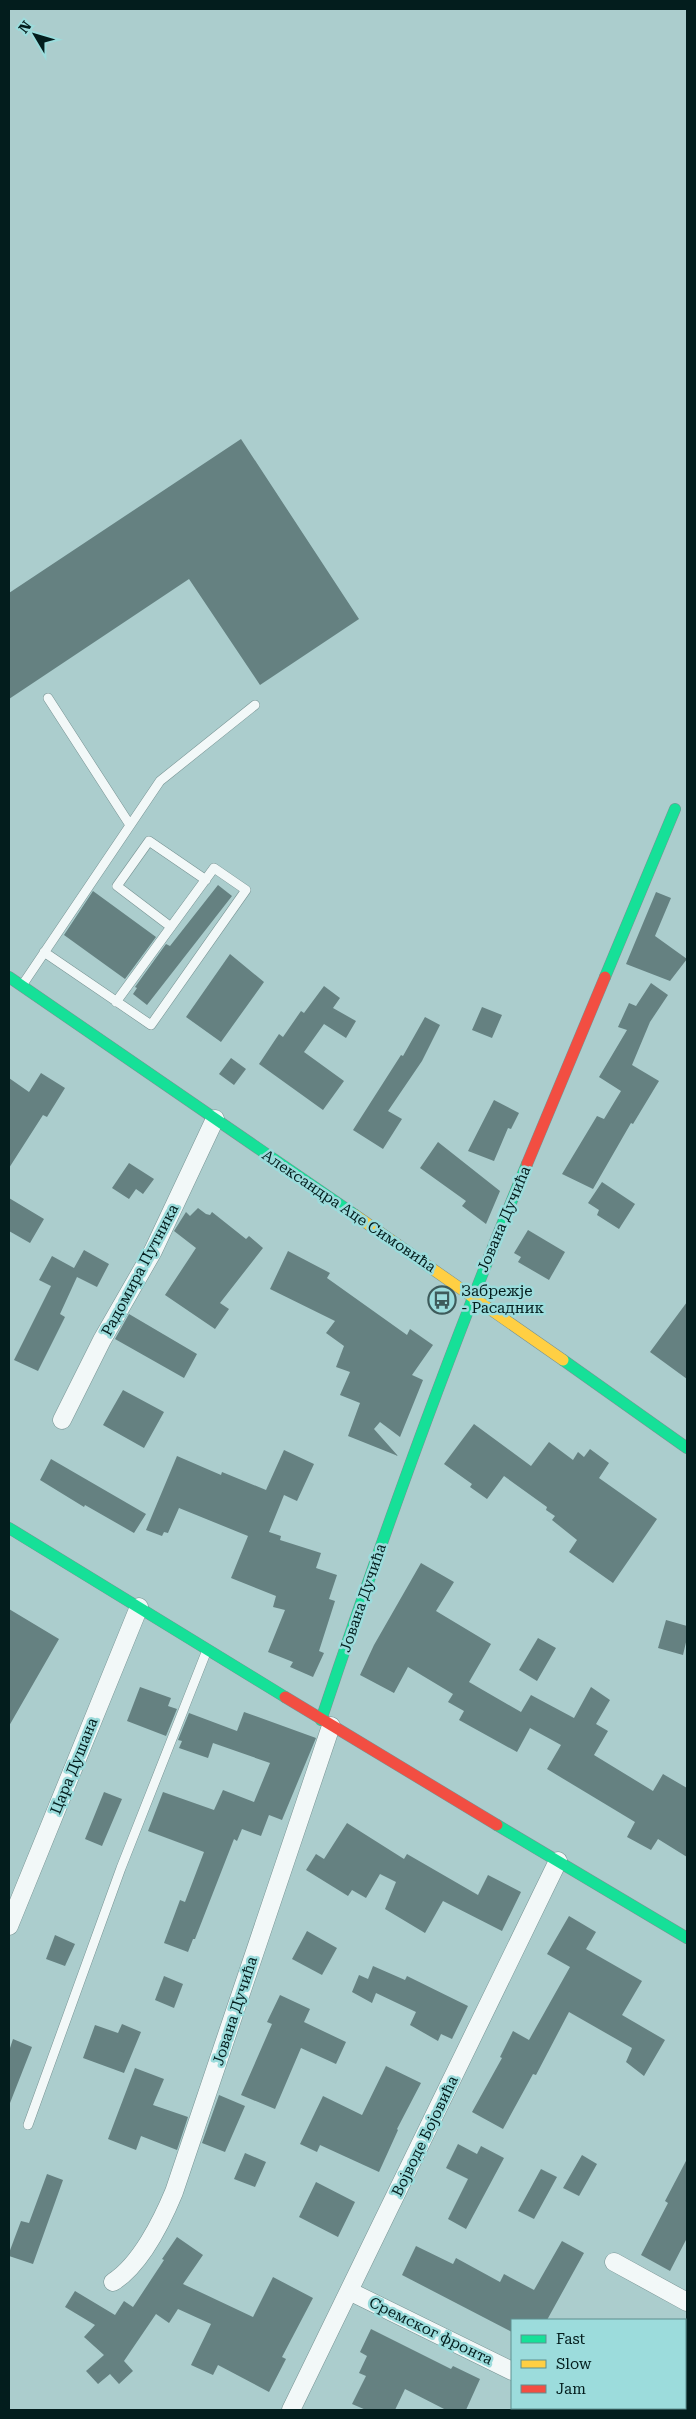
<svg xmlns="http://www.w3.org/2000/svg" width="696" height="2419" viewBox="0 0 696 2419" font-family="'Roboto Serif',serif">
<rect width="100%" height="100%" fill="#abcdcd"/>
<!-- building -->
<path fill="#658181" d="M 241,439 L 359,619 L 260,685 L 189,579 L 9,699 L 9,593 Z
M 218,885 L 232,896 L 147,1005 L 133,994 L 137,988 L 135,987 L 166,944 L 170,946 Z
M 93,891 L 156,937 L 125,979 L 64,935 Z
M 656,892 L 671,898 L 655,936 L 687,959 L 670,981 L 626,964 Z
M 230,954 L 264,982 L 221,1042 L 186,1017 Z
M 651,983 L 668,995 L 650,1022 L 632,1065 L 659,1081 L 633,1124 L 631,1123 L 593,1189 L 562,1174 L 597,1116 L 604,1119 L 621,1091 L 599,1077 L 627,1030 L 618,1027 L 629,1003 L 636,1006 Z
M 324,986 L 340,998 L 333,1008 L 356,1021 L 346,1038 L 324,1024 L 304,1052 L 344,1081 L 323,1110 L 259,1064 L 279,1034 L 283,1037 L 301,1011 L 304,1013 Z
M 482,1007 L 502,1015 L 492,1038 L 472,1030 Z
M 425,1017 L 440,1025 L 422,1061 L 388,1111 L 402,1119 L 383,1149 L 353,1130 L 401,1055 L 403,1056 Z
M 231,1058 L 246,1069 L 234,1085 L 219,1074 Z
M 41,1073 L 65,1088 L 47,1117 L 43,1115 L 9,1168 L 9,1078 L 29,1092 Z
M 494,1100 L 519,1113 L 511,1129 L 508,1128 L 494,1161 L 468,1151 Z
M 438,1142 L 500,1191 L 486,1224 L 462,1206 L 466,1201 L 420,1168 Z
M 129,1163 L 154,1179 L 143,1194 L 136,1189 L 129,1199 L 112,1188 Z
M 602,1182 L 635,1204 L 619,1229 L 597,1215 L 599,1210 L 588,1203 Z
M 9,1198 L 44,1219 L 30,1243 L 9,1231 Z
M 198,1208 L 206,1214 L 210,1215 L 212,1212 L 246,1239 L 249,1236 L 263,1248 L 220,1303 L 229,1309 L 215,1329 L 165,1295 L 196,1248 L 174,1231 L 186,1212 L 190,1216 Z
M 528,1230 L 565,1252 L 549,1280 L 518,1262 L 521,1257 L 514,1253 Z
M 84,1250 L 109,1264 L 97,1287 L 77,1277 L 60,1314 L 65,1317 L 38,1371 L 14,1360 L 51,1286 L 39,1280 L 52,1256 L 74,1268 Z
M 288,1251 L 330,1273 L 327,1278 L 407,1335 L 410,1329 L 433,1345 L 412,1375 L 423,1380 L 400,1437 L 380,1422 L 374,1429 L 398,1456 L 348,1436 L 360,1403 L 340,1395 L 350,1372 L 336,1367 L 344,1346 L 326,1333 L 335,1321 L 270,1289 Z
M 687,1302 L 687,1379 L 650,1352 Z
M 129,1314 L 197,1354 L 184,1378 L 115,1339 Z
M 123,1390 L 164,1412 L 144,1448 L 103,1425 Z
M 474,1424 L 531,1466 L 549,1442 L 573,1460 L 578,1452 L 584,1457 L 590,1449 L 609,1463 L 599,1478 L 657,1519 L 613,1583 L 569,1552 L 577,1540 L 552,1520 L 555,1516 L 546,1510 L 547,1507 L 504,1476 L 487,1499 L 470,1487 L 472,1484 L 444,1464 Z
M 284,1450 L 314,1464 L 297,1501 L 284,1495 L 269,1532 L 281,1536 L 280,1540 L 321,1553 L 316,1568 L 337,1575 L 329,1599 L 335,1601 L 319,1651 L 324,1653 L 313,1677 L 290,1667 L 293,1662 L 268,1652 L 285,1610 L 273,1607 L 276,1596 L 231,1578 L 248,1536 L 179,1508 L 168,1533 L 164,1532 L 162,1536 L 146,1530 L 177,1456 L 221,1475 L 222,1472 L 266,1490 Z
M 51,1459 L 146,1514 L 134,1533 L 85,1505 L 84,1507 L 40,1480 Z
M 421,1563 L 454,1582 L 436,1611 L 491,1644 L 469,1682 L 521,1712 L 531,1695 L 574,1718 L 591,1687 L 610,1700 L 596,1724 L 608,1731 L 594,1755 L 653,1791 L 663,1774 L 687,1788 L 687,1857 L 658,1839 L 651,1850 L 627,1837 L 635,1822 L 547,1769 L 561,1745 L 530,1728 L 517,1752 L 459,1720 L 464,1711 L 448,1702 L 453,1694 L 408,1667 L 394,1693 L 360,1675 L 374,1645 Z
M 9,1609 L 59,1639 L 9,1726 Z
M 666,1620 L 687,1626 L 687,1638 L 683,1655 L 658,1648 Z
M 538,1638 L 556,1648 L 537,1681 L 519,1670 Z
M 140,1687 L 171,1698 L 168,1706 L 177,1709 L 166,1736 L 127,1721 Z
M 244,1712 L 316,1738 L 282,1820 L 269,1815 L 261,1836 L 242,1829 L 237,1841 L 234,1839 L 195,1939 L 193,1939 L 188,1952 L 164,1943 L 180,1900 L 185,1902 L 204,1852 L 148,1831 L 163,1792 L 214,1810 L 223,1790 L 254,1802 L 270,1763 L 213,1743 L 208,1758 L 179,1748 L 182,1741 L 178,1740 L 189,1713 L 237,1731 Z
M 104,1792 L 122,1799 L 102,1846 L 85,1839 Z
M 347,1823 L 404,1859 L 407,1854 L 478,1895 L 488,1875 L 521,1892 L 502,1931 L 443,1901 L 425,1933 L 385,1909 L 396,1882 L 380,1874 L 366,1898 L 352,1890 L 348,1896 L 306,1870 L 316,1854 L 324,1859 Z
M 569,1916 L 596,1932 L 586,1949 L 642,1981 L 622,2015 L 665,2040 L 644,2076 L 626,2062 L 632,2048 L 569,2012 L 536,2075 L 533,2074 L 503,2129 L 472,2112 L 502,2058 L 500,2057 L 513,2031 L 529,2040 L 570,1967 L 547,1954 Z
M 307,1931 L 337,1948 L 322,1975 L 292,1959 Z
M 55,1935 L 75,1944 L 65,1966 L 46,1959 Z
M 373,1966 L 405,1980 L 407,1976 L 468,2006 L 452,2039 L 441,2034 L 438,2041 L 410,2025 L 416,2012 L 376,1993 L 372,2003 L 352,1992 L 359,1975 L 368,1979 Z
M 164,1976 L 183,1984 L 174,2008 L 155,2000 Z
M 280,1995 L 310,2009 L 304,2022 L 346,2042 L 336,2064 L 301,2048 L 275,2109 L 241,2095 L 272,2024 L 267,2022 Z
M 122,2024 L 141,2032 L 124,2073 L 83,2058 L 95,2025 L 118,2033 Z
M 13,2039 L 32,2047 L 10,2103 L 9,2051 Z
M 386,2066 L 421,2083 L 397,2129 L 398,2130 L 379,2172 L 320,2145 L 317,2152 L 300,2144 L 323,2096 L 362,2115 Z
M 135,2068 L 164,2079 L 153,2105 L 188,2117 L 177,2150 L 141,2136 L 136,2150 L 108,2139 Z
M 219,2095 L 245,2106 L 225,2152 L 202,2143 Z
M 458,2144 L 477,2154 L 481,2146 L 504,2158 L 466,2229 L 448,2219 L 468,2179 L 446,2168 Z
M 245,2153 L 266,2162 L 255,2187 L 234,2179 Z
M 582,2155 L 597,2164 L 579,2196 L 563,2188 Z
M 687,2159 L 687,2238 L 670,2271 L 641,2255 L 668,2203 L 665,2201 Z
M 541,2169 L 557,2177 L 534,2219 L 518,2211 Z
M 47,2174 L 63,2180 L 33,2264 L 9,2256 L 9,2253 L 21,2221 L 29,2223 Z
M 316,2182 L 355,2202 L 338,2237 L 299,2217 Z
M 177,2237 L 203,2255 L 183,2284 L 253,2317 L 273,2277 L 313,2298 L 282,2357 L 286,2359 L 269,2392 L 218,2365 L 213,2375 L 191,2365 L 211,2324 L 178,2309 L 169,2323 L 156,2314 L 124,2361 L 133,2371 L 119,2384 L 110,2374 L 98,2384 L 86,2371 L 104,2355 L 84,2337 L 95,2325 L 65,2307 L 75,2291 L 115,2315 L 124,2301 L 133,2307 L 164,2260 L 162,2259 Z
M 562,2241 L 584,2253 L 547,2320 L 512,2320 L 512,2332 L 402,2275 L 416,2246 L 453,2264 L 456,2258 L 500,2282 L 504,2274 L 534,2290 Z
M 371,2329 L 451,2369 L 453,2366 L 480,2379 L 466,2410 L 446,2410 L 405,2389 L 395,2410 L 366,2410 L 352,2404 L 366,2376 L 359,2373 L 367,2356 L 360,2352 Z"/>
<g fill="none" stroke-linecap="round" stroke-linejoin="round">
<!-- lane casing -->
<g stroke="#779393" stroke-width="10">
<path id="lane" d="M 48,698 L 130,825
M 171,927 L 117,886 L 149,841 L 206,880
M 44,952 L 151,1025 L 246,890 L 214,868 L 116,1002
M 23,984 L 160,781 L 255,705
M 28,2125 L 121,1868 L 207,1650"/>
</g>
<!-- street casing -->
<g stroke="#779393" stroke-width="19">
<path id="street" d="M 62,1420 L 102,1340 L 153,1251 L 215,1119
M 9,1926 L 139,1607
M 614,2262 L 687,2302
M 113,2282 C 140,2265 162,2221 174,2192 L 331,1726
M 349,2291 L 512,2371
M 586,2408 L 591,2410
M 291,2410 L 558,1861"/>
</g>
<!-- fast casing -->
<g stroke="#779393" stroke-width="12">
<path id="fast" d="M 9,977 L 355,1215
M 605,977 L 675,809
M 563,1360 L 687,1448
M 9,1528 L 285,1697
M 321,1720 C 384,1532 451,1346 527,1164
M 497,1825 L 687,1938"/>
</g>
<!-- slow casing -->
<g stroke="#779393" stroke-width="12">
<path id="slow" d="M 355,1215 L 563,1360"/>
</g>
<!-- jam casing -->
<g stroke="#779393" stroke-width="12">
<path id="jam" d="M 527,1164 L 605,977
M 285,1697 L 497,1825"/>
</g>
<!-- lane -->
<use href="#lane" stroke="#f2f8f8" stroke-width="9"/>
<!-- street -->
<use href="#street" stroke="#f2f8f8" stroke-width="18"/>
<!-- fast -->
<use href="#fast" stroke="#16e098" stroke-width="11"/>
<!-- slow -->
<use href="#slow" stroke="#ffcf43" stroke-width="11"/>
<!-- jam -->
<use href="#jam" stroke="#f24e42" stroke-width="11"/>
</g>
<!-- icons -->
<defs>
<g id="bus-ring" transform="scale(1.4375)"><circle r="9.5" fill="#9cdcdc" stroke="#3e5b5b" stroke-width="1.5"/><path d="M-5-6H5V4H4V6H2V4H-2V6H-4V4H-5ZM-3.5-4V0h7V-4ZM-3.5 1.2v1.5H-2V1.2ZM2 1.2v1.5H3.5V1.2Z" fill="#3e5b5b"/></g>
</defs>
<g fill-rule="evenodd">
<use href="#bus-ring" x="442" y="1300"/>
</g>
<g text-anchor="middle" stroke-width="5" stroke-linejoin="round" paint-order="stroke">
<!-- street labels -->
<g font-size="15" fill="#031d1d" stroke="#9cdcdc">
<text transform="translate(349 1211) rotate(34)" y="5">Александра Аце Симовића</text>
<text transform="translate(504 1219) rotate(-67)" y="5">Јована Дучића</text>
<text transform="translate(140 1270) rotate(-62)" y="5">Радомира Путника</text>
<text transform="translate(363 1598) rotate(-71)" y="5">Јована Дучића</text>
<text transform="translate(74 1766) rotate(-68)" y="5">Цара Душана</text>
<text transform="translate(235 2011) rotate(-72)" y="5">Јована Дучића</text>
<text transform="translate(425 2136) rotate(-64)" y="5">Војводе Бојовића</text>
<text transform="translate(431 2331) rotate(26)" y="5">Сремског фронта</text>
</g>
<!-- poi labels -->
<g font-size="15" fill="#031d1d" stroke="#9cdcdc" text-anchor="start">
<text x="461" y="1296">Забрежје<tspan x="461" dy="17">- Расадник</tspan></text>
</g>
</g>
<!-- border -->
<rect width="696" height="2419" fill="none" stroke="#031d1d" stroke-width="20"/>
<!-- legend -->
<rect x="511" y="2319" width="175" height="90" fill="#9cdcdc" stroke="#5f9090"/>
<rect x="521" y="2335" width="25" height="8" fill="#16e098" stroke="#5f9090"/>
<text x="556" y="2344" font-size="15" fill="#031d1d">Fast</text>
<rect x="521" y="2360" width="25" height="8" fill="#ffcf43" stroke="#5f9090"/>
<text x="556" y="2369" font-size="15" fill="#031d1d">Slow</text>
<rect x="521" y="2385" width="25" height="8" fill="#f24e42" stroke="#5f9090"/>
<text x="556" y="2394" font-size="15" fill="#031d1d">Jam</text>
<!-- north arrow -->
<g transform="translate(35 35) rotate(308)" stroke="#9cdcdc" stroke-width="4" paint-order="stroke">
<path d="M0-4L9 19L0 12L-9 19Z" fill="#031d1d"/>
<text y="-8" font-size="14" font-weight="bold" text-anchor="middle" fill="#031d1d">N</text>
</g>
</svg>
